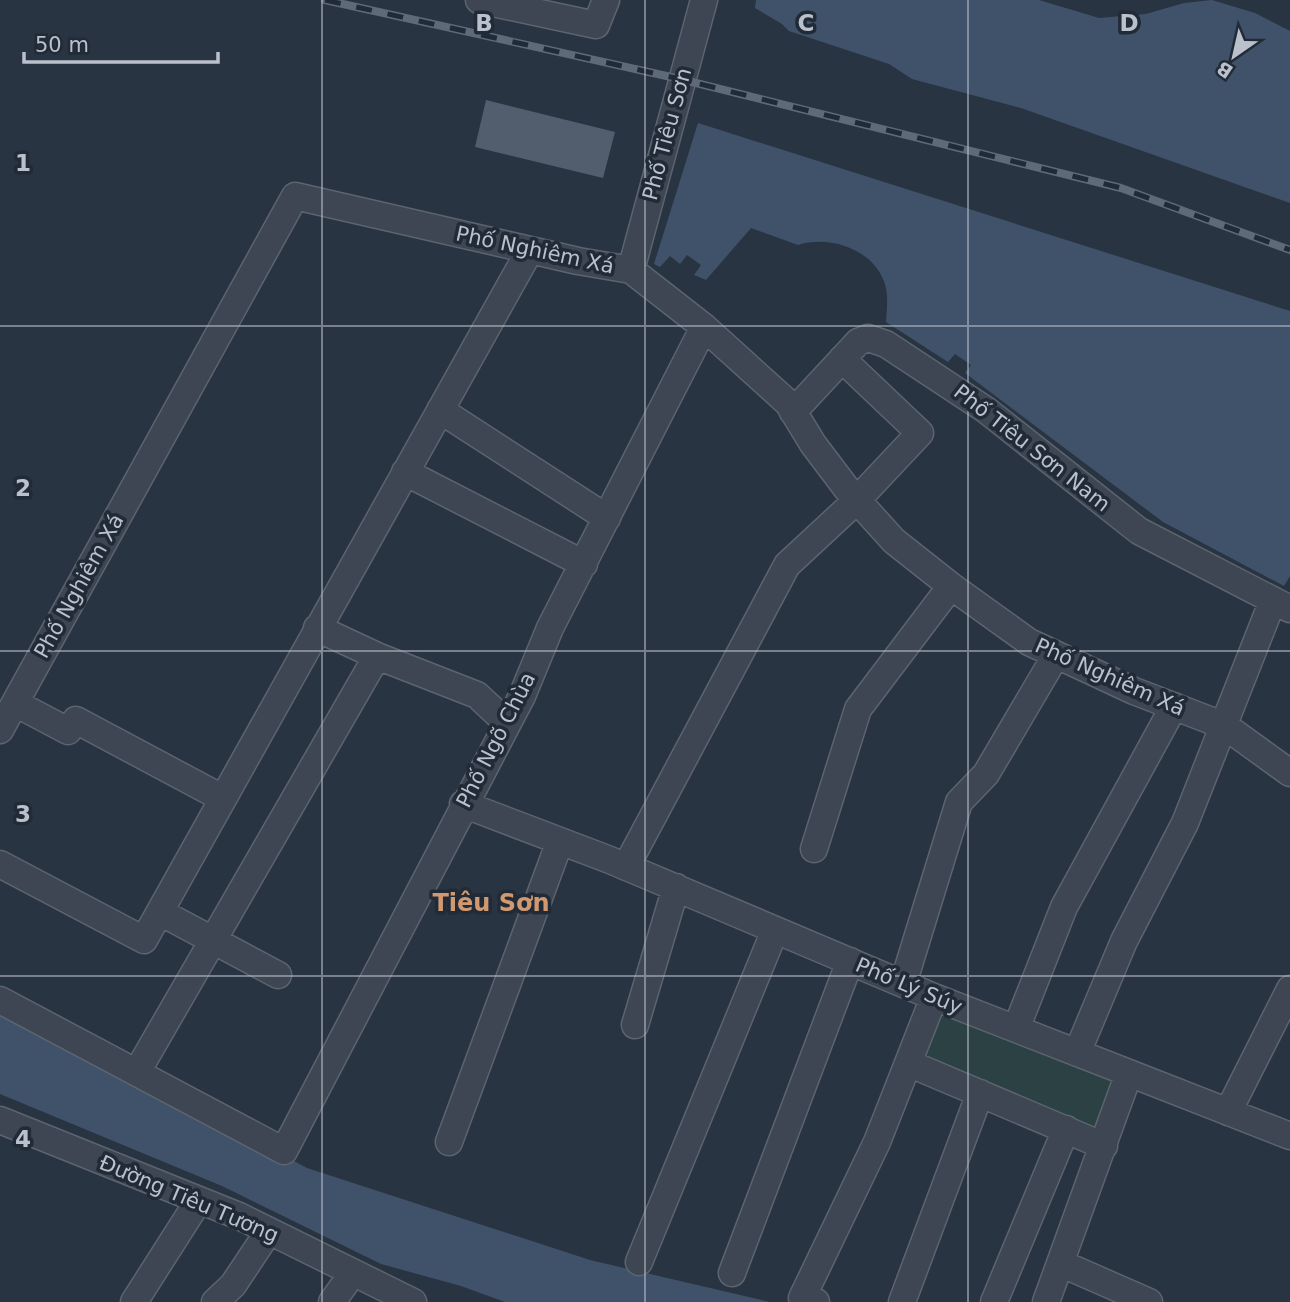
<svg xmlns="http://www.w3.org/2000/svg" width="1290" height="1302" viewBox="0 0 1290 1302" font-family="'DejaVu Sans',sans-serif">
<rect width="100%" height="100%" fill="#293442"/>
<!-- green -->
<path fill="#2b4143" d="M 938,1005 L 1115,1079 L 1096,1135 L 914,1059 Z"/>
<!-- water -->
<path fill="#40526a" d="M 756,0 L 1039,0 L 1099,18 L 1146,14 L 1184,3 L 1212,0 L 1255,13 L 1290,31 L 1290,203 L 1021,108 L 912,79 L 889,64 L 789,31 L 782,24 L 755,8 Z
M 698,123 L 1290,311 L 1290,576 L 1284,586 L 1163,522 L 965,373 L 971,365 L 955,354 L 948,362 L 886,322 C 887,309 889,291 883,279 C 870,248 828,235 798,245 L 751,228 L 706,280 L 694,275 L 701,265 L 687,255 L 680,264 L 670,256 L 660,267 L 654,264 Z
M 0,1006 L 307,1168 L 590,1260 L 770,1302 L 505,1302 L 461,1286 L 381,1264 L 222,1186 L 0,1094 Z"/>
<!-- building -->
<path fill="#525d6d" d="M 486,100 L 615,132 L 603,178 L 475,147 Z"/>
<g fill="none" stroke-linecap="round" stroke-linejoin="round">
<!-- minor casing -->
<g stroke="#5b646f" stroke-width="29">
<path id="minor" d="M 479,0 L 596,25 L 606,0
M 631,270 L 704,0
M 440,410 L 607,518
M 793,412 L 858,342 L 868,338 L 886,344 L 986,410 L 1139,531 L 1290,609
M 405,472 L 584,564
M 317,628 L 377,656 L 477,695 L 507,723
M 15,703 L 68,731 L 76,720 L 222,798
M 0,730 L 295,196 L 578,261 L 631,270 L 704,327 L 788,403 L 813,444 L 847,489 L 894,541 L 951,586 L 1029,642 L 1134,691 L 1225,726 L 1290,773
M 463,804 L 610,860 L 934,997 L 1129,1073 L 1046,1302
M 814,849 L 858,709 L 951,586
M 0,864 L 144,940 L 530,250
M 626,867 L 787,565 L 857,500 L 920,433 L 842,359
M 160,912 L 278,975
M 903,984 L 959,802 L 986,774 L 1056,655
M 0,1000 L 284,1151 L 522,696 L 550,628 L 704,327
M 635,1025 L 676,887
M 1016,1029 L 1064,907 L 1174,706
M 1077,1053 L 1124,941 L 1185,823 L 1273,600
M 908,1063 L 1104,1146
M 137,1072 L 377,656
M 1129,1073 L 1290,1136
M 1228,1112 L 1290,989
M 0,1120 L 239,1216 L 413,1302
M 449,1142 L 560,841
M 639,1262 L 775,930
M 1060,1263 L 1149,1302
M 732,1273 L 850,961
M 134,1302 L 199,1200
M 215,1302 L 233,1285 L 269,1231
M 332,1302 L 352,1274
M 816,1302 L 802,1298 L 877,1142 L 934,997
M 902,1302 L 980,1093
M 994,1302 L 1066,1129"/>
</g>
<!-- minor -->
<use href="#minor" stroke="#3d4652" stroke-width="26"/>
<!-- rail casing -->
<g stroke="#5f6a79" stroke-width="8">
<path id="rail" d="M 325,0 L 680,79 L 1121,188 L 1290,250"/>
</g>
<!-- rail -->
<use href="#rail" stroke="#212b37" stroke-width="5" stroke-dasharray="16" stroke-linecap="butt"/>
</g>
<!-- grid -->
<path fill="none" stroke="#bac1cc" stroke-width="2" stroke-opacity="0.55" d="M 322,0 L 322,1302M 645,0 L 645,1302M 968,0 L 968,1302M 0,326 L 1290,326M 0,651 L 1290,651M 0,976 L 1290,976"/>
<g text-anchor="middle" stroke-width="7" stroke-linejoin="round" paint-order="stroke">
<!-- street labels -->
<g font-size="21" fill="#bac1cc" stroke="#212b37">
<text transform="translate(667 134) rotate(-75)" y="7">Phố Tiêu Sơn</text>
<text transform="translate(535 250) rotate(12)" y="7">Phố Nghiêm Xá</text>
<text transform="translate(1032 448) rotate(38)" y="7">Phố Tiêu Sơn Nam</text>
<text transform="translate(79 586) rotate(-61)" y="7">Phố Nghiêm Xá</text>
<text transform="translate(1110 677) rotate(24)" y="7">Phố Nghiêm Xá</text>
<text transform="translate(496 740) rotate(-63)" y="7">Phố Ngõ Chùa</text>
<text transform="translate(909 986) rotate(23)" y="7">Phố Lý Súy</text>
<text transform="translate(189 1199) rotate(23)" y="7">Đường Tiêu Tương</text>
</g>
<!-- quarter labels -->
<g font-size="24" font-weight="bold" fill="#d19970" stroke="#212b37">
<text x="491" y="911">Tiêu Sơn</text>
</g>
</g>
<g font-size="23" text-anchor="middle" font-weight="bold" fill="#bac1cc" stroke="#212b37" stroke-width="7" stroke-linejoin="round" paint-order="stroke">
<text x="484" y="31">B</text>
<text x="806" y="31">C</text>
<text x="1129" y="31">D</text>
<text x="23" y="171">1</text>
<text x="23" y="496">2</text>
<text x="23" y="822">3</text>
<text x="23" y="1147">4</text>
</g>
<!-- north arrow -->
<g transform="translate(1234 56) rotate(214)" stroke="#212b37" stroke-width="5" paint-order="stroke">
<path d="M0-5L12 26L0 18L-12 26Z" fill="#bac1cc"/>
<text y="-10" font-size="19" font-weight="bold" text-anchor="middle" fill="#bac1cc">B</text>
</g>
<!-- scale -->
<path d="M24 52v10h194v-10" fill="none" stroke="#bac1cc" stroke-width="3.5"/>
<text x="35" y="52" font-size="21" fill="#bac1cc" stroke="#212b37" stroke-width="5" paint-order="stroke">50 m</text>
</svg>
